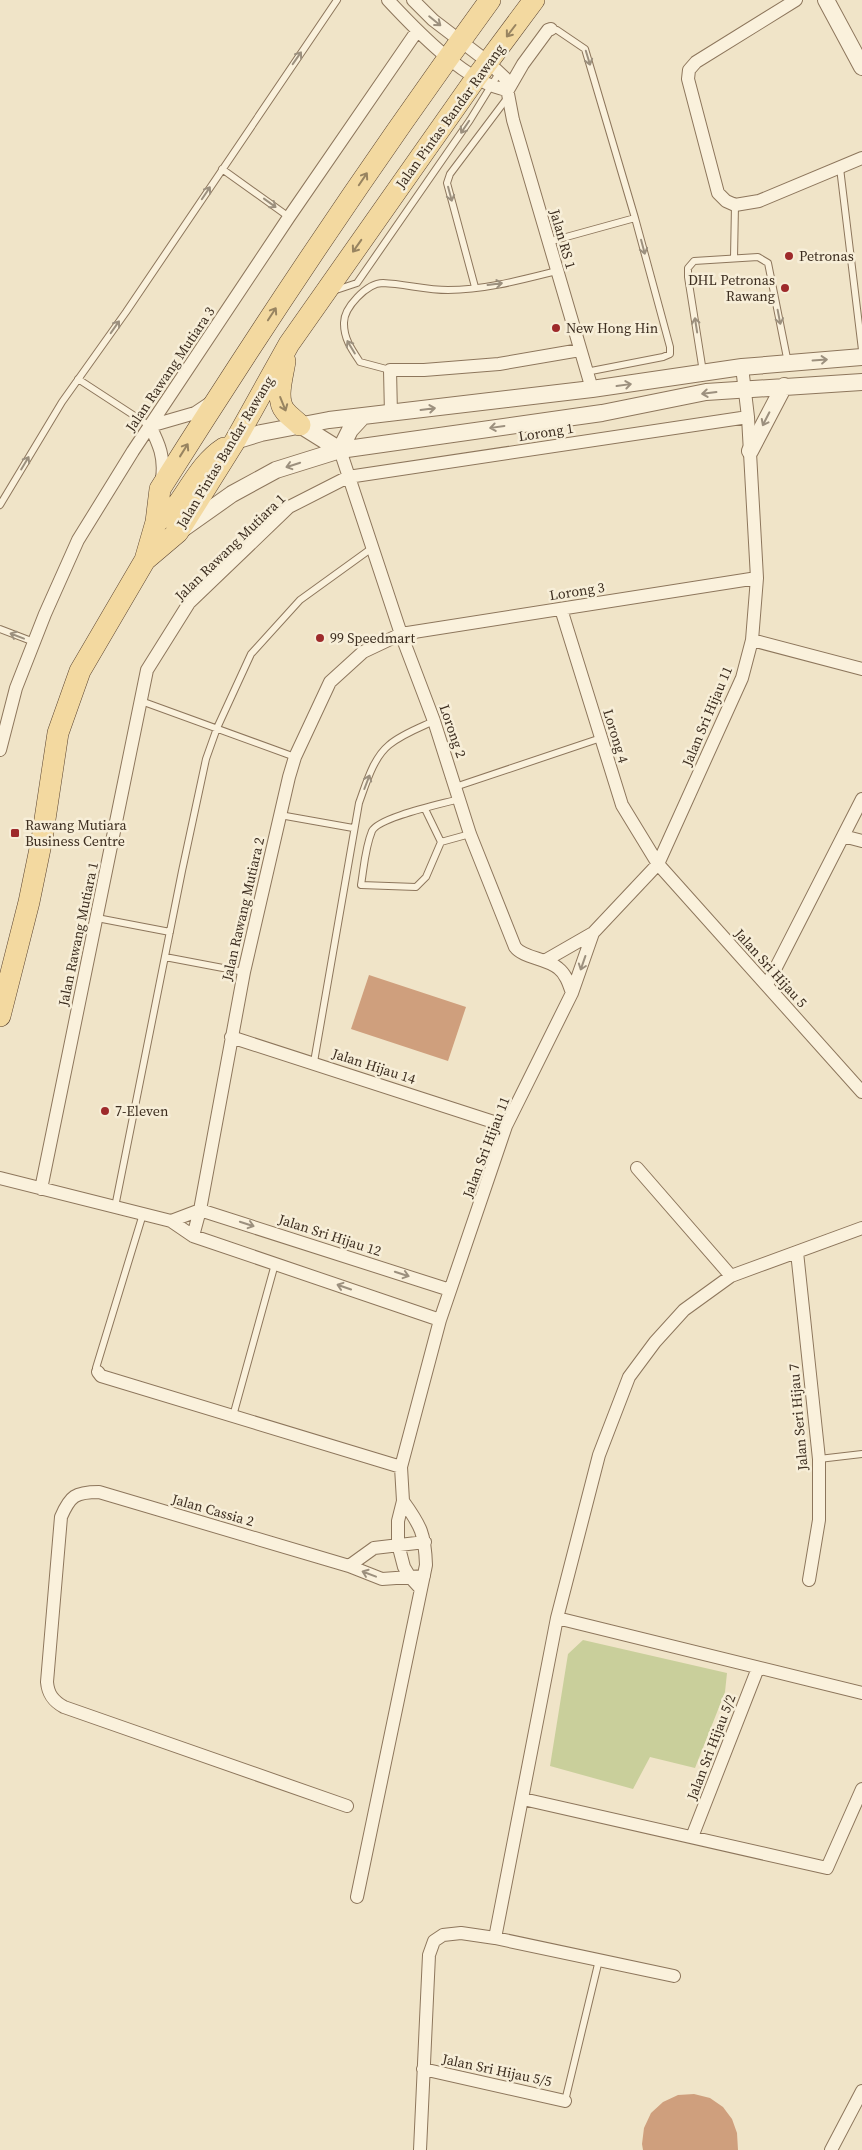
<svg xmlns="http://www.w3.org/2000/svg" width="862" height="2150" viewBox="0 0 862 2150" font-family="'Source Serif 4',serif">
<rect width="100%" height="100%" fill="#f0e4c8"/>
<!-- green -->
<path fill="#c9cf9b" d="M 583,1640 L 727,1673 L 725,1692 L 695,1768 L 650,1757 L 633,1789 L 550,1766 L 568,1654 Z"/>
<!-- building -->
<path fill="#cf9f7d" d="M 369,975 L 466,1007 L 448,1061 L 351,1029 Z
M 694,2094 L 710,2098 L 723,2107 L 732,2119 L 737,2133 L 738,2150 L 643,2150 L 642,2144 L 644,2128 L 651,2113 L 663,2102 L 678,2095 Z"/>
<g fill="none" stroke-linecap="round" stroke-linejoin="round">
<!-- service casing -->
<g stroke="#8d765c" stroke-width="8">
<path id="service" d="M 551,29 L 557,30 L 585,49 L 635,218 L 670,347 L 670,354 L 663,357 L 586,372
M 840,168 L 862,350
M 222,169 L 289,217
M 548,242 L 635,218
M 734,258 L 735,205
M 475,287 L 447,183 L 450,174 L 508,97
M 333,291 L 357,283 L 470,120 L 499,73
M 390,370 L 360,362 C 352,350 344,339 344,324 C 343,308 367,283 383,283 C 405,284 426,290 448,290 C 484,290 521,280 557,271
M 703,372 L 688,277 L 688,268 L 694,261 L 758,257 L 768,263 L 788,363
M 78,379 L 150,426
M 0,505 L 62,402 L 126,312 L 337,0
M 0,629 L 34,642
M 141,701 L 295,757
M 455,787 L 601,738
M 459,799 C 442,804 379,817 372,831 C 365,848 364,867 361,885 L 416,887 L 426,877 L 441,842 L 470,834
M 425,809 L 441,842
M 280,815 L 353,828
M 97,918 L 170,932
M 165,957 L 244,972
M 314,1062 L 359,803 C 366,784 373,758 389,745 C 402,734 419,728 434,721
M 115,1207 L 182,871 L 206,759 L 217,728 L 251,654 L 300,600 L 372,548
M 98,1372 L 96,1368 L 143,1214
M 233,1416 L 275,1264
M 819,1459 L 862,1454
M 565,2101 L 599,1960"/>
</g>
<!-- minor casing -->
<g stroke="#8d765c" stroke-width="14">
<path id="minor" d="M 388,0 C 415,29 468,85 508,90
M 413,0 L 433,20 L 488,62 L 505,78 L 513,120 L 592,389
M 796,0 L 696,62 L 689,70 L 688,79 L 718,193 L 726,201 L 735,205 L 759,201 L 862,158
M 508,90 L 523,64 L 548,30 L 551,29
M 391,414 L 390,370 L 424,370 L 499,364 L 580,350
M 150,426 L 195,413 L 210,403
M 150,426 C 159,444 165,458 162,478
M 340,450 L 401,634 L 434,721 L 470,834 L 515,947 C 523,958 546,958 558,968 C 566,974 569,984 572,993
M 561,609 L 622,805 L 658,864 L 862,1092
M 752,640 L 862,669
M 0,750 L 16,688 L 45,614 L 78,540 L 133,451 L 289,217 L 417,31
M 843,836 L 862,841
M 546,960 L 593,933 L 658,864 L 742,678 L 752,640 L 757,578 L 748,417 L 742,367
M 767,985 L 862,799
M 231,1037 L 506,1126
M 637,1168 L 731,1276
M 0,1178 L 171,1221 L 193,1236 L 440,1320
M 41,1189 L 147,670 L 189,603 L 289,507 L 348,477 L 748,417
M 171,1221 L 200,1210 L 450,1290
M 193,1236 L 200,1210 L 244,972 L 289,777 L 295,757 L 330,682 L 363,652 L 401,634 L 757,578
M 797,1252 L 819,1459 L 819,1520 L 809,1580
M 98,1372 L 101,1376 L 401,1467
M 349,1566 L 374,1548 L 425,1542
M 420,1588 L 410,1577 L 404,1567 L 398,1544 L 398,1521 L 403,1501 L 401,1467 L 440,1320 L 506,1126 L 572,993 L 593,933
M 557,1618 L 862,1693
M 523,1799 L 827,1868 L 862,1789
M 347,1806 L 64,1707 C 53,1701 48,1694 47,1682 L 61,1517 C 70,1496 75,1492 99,1492 L 349,1566 L 382,1579 L 424,1576
M 692,1837 L 758,1668
M 357,1897 L 426,1565 C 425,1534 421,1526 403,1501
M 495,1938 L 557,1618 L 599,1455 L 629,1377 L 655,1342 L 684,1310 L 731,1276 L 862,1228
M 423,2069 L 565,2101
M 420,2150 L 429,1955 L 434,1941 L 443,1935 L 461,1933 L 495,1938 L 674,1976
M 831,2150 L 862,2091"/>
</g>
<!-- tertiary casing -->
<g stroke="#8d765c" stroke-width="18">
<path id="tertiary" d="M 826,0 L 862,67
M 300,425 L 340,450
M 235,441 L 261,433 L 329,420 L 592,389 L 742,367 L 862,357
M 340,450 L 350,430 L 362,417
M 750,451 L 784,386
M 184,528 L 232,494 L 276,470 L 340,450 L 602,413 L 706,392 L 862,382"/>
</g>
<!-- primary casing -->
<g stroke="#5b4430" stroke-width="22">
<path id="primary" d="M 285,361 C 283,376 275,399 285,411 C 289,416 295,420 300,425
M 156,522 C 162,518 170,514 175,508 C 191,487 201,463 224,448
M 145,560 L 178,532 L 235,441 L 289,344 L 476,78 L 534,0
M 0,1016 L 29,902 L 42,839 L 58,733 L 80,671 L 145,560 L 156,522 L 160,489 C 265,322 374,159 490,0"/>
</g>
<!-- service -->
<use href="#service" stroke="#faf1dc" stroke-width="6"/>
<!-- minor -->
<use href="#minor" stroke="#faf1dc" stroke-width="12"/>
<!-- tertiary -->
<use href="#tertiary" stroke="#faf1dc" stroke-width="16"/>
<!-- primary -->
<use href="#primary" stroke="#f3d9a0" stroke-width="21"/>
</g>
<!-- one-way arrows -->
<defs><path id="oneway-shaft" d="M-6 0H5M1.5-3L5.5 0L1.5 3" fill="none" stroke-width="1.6" stroke-linecap="round" stroke-linejoin="round" transform="scale(1.25)"/></defs>
<g stroke="#9c907e">
<use href="#oneway-shaft" transform="translate(435 21) rotate(39)"/>
<use href="#oneway-shaft" transform="translate(297 58) rotate(-55)"/>
<use href="#oneway-shaft" transform="translate(588 58) rotate(73)"/>
<use href="#oneway-shaft" transform="translate(465 127) rotate(124)"/>
<use href="#oneway-shaft" transform="translate(206 193) rotate(-56)"/>
<use href="#oneway-shaft" transform="translate(450 194) rotate(75)"/>
<use href="#oneway-shaft" transform="translate(270 203) rotate(36)"/>
<use href="#oneway-shaft" transform="translate(643 247) rotate(75)"/>
<use href="#oneway-shaft" transform="translate(495 284) rotate(-7)"/>
<use href="#oneway-shaft" transform="translate(779 317) rotate(79)"/>
<use href="#oneway-shaft" transform="translate(696 325) rotate(-99)"/>
<use href="#oneway-shaft" transform="translate(115 327) rotate(-55)"/>
<use href="#oneway-shaft" transform="translate(351 347) rotate(-121)"/>
<use href="#oneway-shaft" transform="translate(820 360) rotate(-4)"/>
<use href="#oneway-shaft" transform="translate(624 385) rotate(-8)"/>
<use href="#oneway-shaft" transform="translate(709 393) rotate(173)"/>
<use href="#oneway-shaft" transform="translate(428 409) rotate(-7)"/>
<use href="#oneway-shaft" transform="translate(766 419) rotate(117)"/>
<use href="#oneway-shaft" transform="translate(497 427) rotate(172)"/>
<use href="#oneway-shaft" transform="translate(25 463) rotate(-59)"/>
<use href="#oneway-shaft" transform="translate(293 465) rotate(162)"/>
<use href="#oneway-shaft" transform="translate(17 636) rotate(-159)"/>
<use href="#oneway-shaft" transform="translate(367 782) rotate(-69)"/>
<use href="#oneway-shaft" transform="translate(583 963) rotate(109)"/>
<use href="#oneway-shaft" transform="translate(247 1224) rotate(18)"/>
<use href="#oneway-shaft" transform="translate(402 1274) rotate(18)"/>
<use href="#oneway-shaft" transform="translate(344 1287) rotate(-161)"/>
<use href="#oneway-shaft" transform="translate(369 1574) rotate(-159)"/>
</g>
<g stroke="#988460">
<use href="#oneway-shaft" transform="translate(511 31) rotate(127)"/>
<use href="#oneway-shaft" transform="translate(363 179) rotate(-56)"/>
<use href="#oneway-shaft" transform="translate(357 246) rotate(125)"/>
<use href="#oneway-shaft" transform="translate(272 314) rotate(-57)"/>
<use href="#oneway-shaft" transform="translate(283 404) rotate(68)"/>
<use href="#oneway-shaft" transform="translate(184 450) rotate(-58)"/>
</g>
<!-- markers -->
<g fill="#9e2a2b" stroke="#f7eed8" stroke-width="2">
<circle cx="789" cy="256" r="5"/>
<circle cx="785" cy="288" r="5"/>
<circle cx="556" cy="328" r="5"/>
<circle cx="320" cy="638" r="5"/>
<rect x="10" y="828" width="10" height="10" rx="2.5"/>
<circle cx="105" cy="1111" r="5"/>
</g>
<g text-anchor="middle" stroke-width="5" stroke-linejoin="round" paint-order="stroke">
<!-- street labels -->
<g font-size="14" fill="#3d2e20" stroke="#f7eed8">
<text transform="translate(450 116) rotate(-54)" y="5">Jalan Pintas Bandar Rawang</text>
<text transform="translate(563 239) rotate(74)" y="5">Jalan RS 1</text>
<text transform="translate(170 369) rotate(-56)" y="5">Jalan Rawang Mutiara 3</text>
<text transform="translate(546 432) rotate(-9)" y="5">Lorong 1</text>
<text transform="translate(225 452) rotate(-59)" y="5">Jalan Pintas Bandar Rawang</text>
<text transform="translate(230 547) rotate(-44)" y="5">Jalan Rawang Mutiara 1</text>
<text transform="translate(577 591) rotate(-9)" y="5">Lorong 3</text>
<text transform="translate(707 716) rotate(-67)" y="5">Jalan Sri Hijau 11</text>
<text transform="translate(453 731) rotate(71)" y="5">Lorong 2</text>
<text transform="translate(616 736) rotate(73)" y="5">Lorong 4</text>
<text transform="translate(243 909) rotate(-77)" y="5">Jalan Rawang Mutiara 2</text>
<text transform="translate(78 934) rotate(-78)" y="5">Jalan Rawang Mutiara 1</text>
<text transform="translate(771 968) rotate(48)" y="5">Jalan Sri Hijau 5</text>
<text transform="translate(374 1066) rotate(18)" y="5">Jalan Hijau 14</text>
<text transform="translate(486 1147) rotate(-69)" y="5">Jalan Sri Hijau 11</text>
<text transform="translate(330 1235) rotate(18)" y="5">Jalan Sri Hijau 12</text>
<text transform="translate(798 1417) rotate(-95)" y="5">Jalan Seri Hijau 7</text>
<text transform="translate(213 1510) rotate(16)" y="5">Jalan Cassia 2</text>
<text transform="translate(711 1747) rotate(-69)" y="5">Jalan Sri Hijau 5/2</text>
<text transform="translate(497 2070) rotate(12)" y="5">Jalan Sri Hijau 5/5</text>
</g>
<!-- poi labels -->
<g font-size="14" fill="#3d2e20" stroke="#f7eed8" text-anchor="start">
<text x="799" y="261">Petronas</text>
<text x="775" y="285" text-anchor="end">DHL Petronas<tspan x="775" dy="16">Rawang</tspan></text>
<text x="566" y="333">New Hong Hin</text>
<text x="330" y="643">99 Speedmart</text>
<text x="25" y="830">Rawang Mutiara<tspan x="25" dy="16">Business Centre</tspan></text>
<text x="115" y="1116">7-Eleven</text>
</g>
</g>
</svg>
